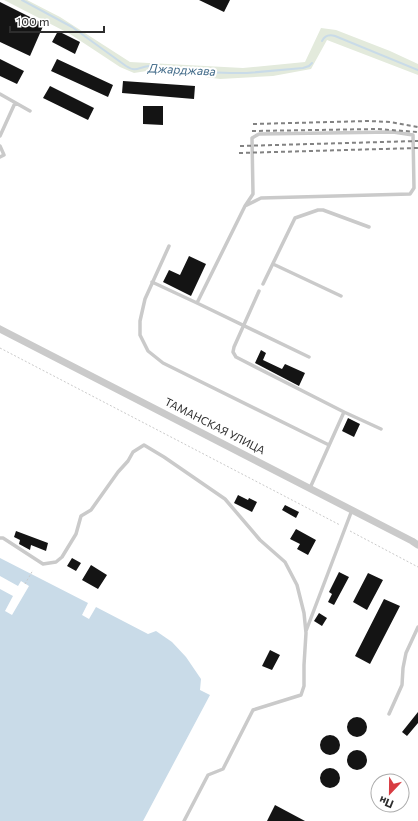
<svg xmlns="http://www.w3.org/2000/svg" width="418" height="821" viewBox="0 0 418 821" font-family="Commissioner,sans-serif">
<rect width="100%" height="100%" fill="#fff"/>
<!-- green -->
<path fill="#e3eadc" d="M 4,0 L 27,0 L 60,17 L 130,62 L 243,68 L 305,62 L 321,28 L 336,30 L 390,51 L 418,64 L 418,75 L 327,40 L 311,69 L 273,76 L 220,79 L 153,70 L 134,73 L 120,67 L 70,34 Z"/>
<!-- water -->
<path fill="#c9dbe8" d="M 0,558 L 88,603 L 82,615 L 89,619 L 96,607 L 148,634 L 156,631 L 172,642 L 186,657 L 201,679 L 200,690 L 210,695 L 143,821 L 0,821 Z"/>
<!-- pier -->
<path fill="#fff" d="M 0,576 L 18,586 L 21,581 L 29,586 L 12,615 L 5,611 L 13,596 L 0,589 Z"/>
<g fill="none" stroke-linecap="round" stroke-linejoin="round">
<!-- stream -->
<path stroke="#c9dbe8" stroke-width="2" d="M 22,0 L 72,27 L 126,66 C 137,73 138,67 149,66 L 175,71 L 230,73 L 247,73 L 303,68 L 309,66 L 312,63
M 322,41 C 325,35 329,34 335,36 L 418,70"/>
</g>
<!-- building -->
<path fill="#141414" d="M 199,0 L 230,0 L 224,12 Z
M 0,2 L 44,24 L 30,56 L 0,42 Z
M 58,31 L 80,42 L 75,54 L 52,42 Z
M 0,59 L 24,71 L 17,84 L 0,76 Z
M 57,59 L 113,85 L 108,97 L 51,71 Z
M 123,81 L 195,86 L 194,99 L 122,93 Z
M 50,86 L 94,108 L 88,120 L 43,98 Z
M 143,106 L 163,106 L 163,125 L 143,124 Z
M 189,256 L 206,264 L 191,296 L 163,282 L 169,270 L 180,275 Z
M 261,350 L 266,353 L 263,360 L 282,369 L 285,364 L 305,373 L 299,386 L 255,363 Z
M 348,418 L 360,424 L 354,437 L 342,431 Z
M 238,495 L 248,500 L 249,498 L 257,502 L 252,512 L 234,503 Z
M 285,505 L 299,512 L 296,518 L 282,510 Z
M 296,529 L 316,540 L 308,555 L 297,549 L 300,544 L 290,539 Z
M 16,531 L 48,543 L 46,551 L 31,545 L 30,550 L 19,544 L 20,540 L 14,537 Z
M 72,558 L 81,563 L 76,571 L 67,566 Z
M 91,565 L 107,575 L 98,589 L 82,580 Z
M 339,572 L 349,577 L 334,605 L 328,602 L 332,594 L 329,592 Z
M 368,573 L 383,580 L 367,610 L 353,602 Z
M 384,599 L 400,606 L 370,664 L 355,656 Z
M 319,613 L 327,618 L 322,626 L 314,621 Z
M 270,650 L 280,655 L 272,670 L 262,666 Z
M 418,712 L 418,723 L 407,736 L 402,732 Z
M347 727a10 10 0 1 1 20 0a10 10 0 1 1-20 0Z
M320 745a10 10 0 1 1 20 0a10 10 0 1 1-20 0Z
M347 760a10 10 0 1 1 20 0a10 10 0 1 1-20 0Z
M320 778a10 10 0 1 1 20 0a10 10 0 1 1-20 0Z
M 275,805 L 305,821 L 267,821 Z"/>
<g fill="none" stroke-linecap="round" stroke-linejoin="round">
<!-- path -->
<path stroke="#cacaca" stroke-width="1" stroke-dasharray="2 2" stroke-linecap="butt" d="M 0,348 L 340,525
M 350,531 L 418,567
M 25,584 L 33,570"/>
<!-- service -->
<path stroke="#cacaca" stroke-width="3.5" d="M 0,94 L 30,111
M 0,136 L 15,103
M 0,146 L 4,155 L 0,157
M 169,246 L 145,299 L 140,321 L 140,335 L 148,351 L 163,363 L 329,445
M 273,264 L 341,296
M 152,282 L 197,303 L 309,357
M 263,284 L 295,218 L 318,210 L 323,210 L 369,227
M 259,291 L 234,347 L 233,352 L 236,357 L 344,412 L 310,488
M 197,303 L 245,206 L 253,194 L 252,138 L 259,134 L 393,132 L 413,135 L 414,188 L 410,194 L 261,198 L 245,206
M 344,412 L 381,429
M 0,538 L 3,538 L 43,564 L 56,562 L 62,557 L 76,534 L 81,516 L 91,510 L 118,472 L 128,461 L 133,452 L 144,445 L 164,457 L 225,499 L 260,540 L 285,562 L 297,585 L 304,613 L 306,633 L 304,665 L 304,686 L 301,695 L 253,710 L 223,769 L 208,775 L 184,821
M 306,631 L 352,510
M 389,714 L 402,685 L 403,668 L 406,653 L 418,627"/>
<!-- minor -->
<path stroke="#cacaca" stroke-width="7" d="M 0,329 L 412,541 L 418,545"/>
<!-- rail -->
<path stroke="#828282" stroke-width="2" stroke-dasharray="4 3" stroke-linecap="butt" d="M 253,124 L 369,121 L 390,122 L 418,127
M 252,131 L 377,129 L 418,132
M 240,146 L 418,141
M 239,153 L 418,148"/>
</g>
<g text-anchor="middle" stroke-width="4" stroke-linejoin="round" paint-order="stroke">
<!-- street labels -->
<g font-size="11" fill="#2d2d2d" stroke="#fff">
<text transform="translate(215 426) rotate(27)" y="4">ТАМАНСКАЯ УЛИЦА</text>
</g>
<!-- water labels -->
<g font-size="12" font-style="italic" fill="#426b89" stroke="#fff">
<text transform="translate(182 70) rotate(3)" y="4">Джарджава</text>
</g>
</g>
<!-- north arrow -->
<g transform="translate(390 793) rotate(202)"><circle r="19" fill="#ffffff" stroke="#ababab"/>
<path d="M0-3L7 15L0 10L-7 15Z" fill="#d83c42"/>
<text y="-6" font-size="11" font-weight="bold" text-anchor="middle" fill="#2d2d2d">Пн</text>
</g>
<!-- scale -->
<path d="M10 26v6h94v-6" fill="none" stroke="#2d2d2d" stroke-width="2"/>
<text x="16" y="26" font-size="12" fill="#2d2d2d" stroke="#ffffff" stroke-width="3" paint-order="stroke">100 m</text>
</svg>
